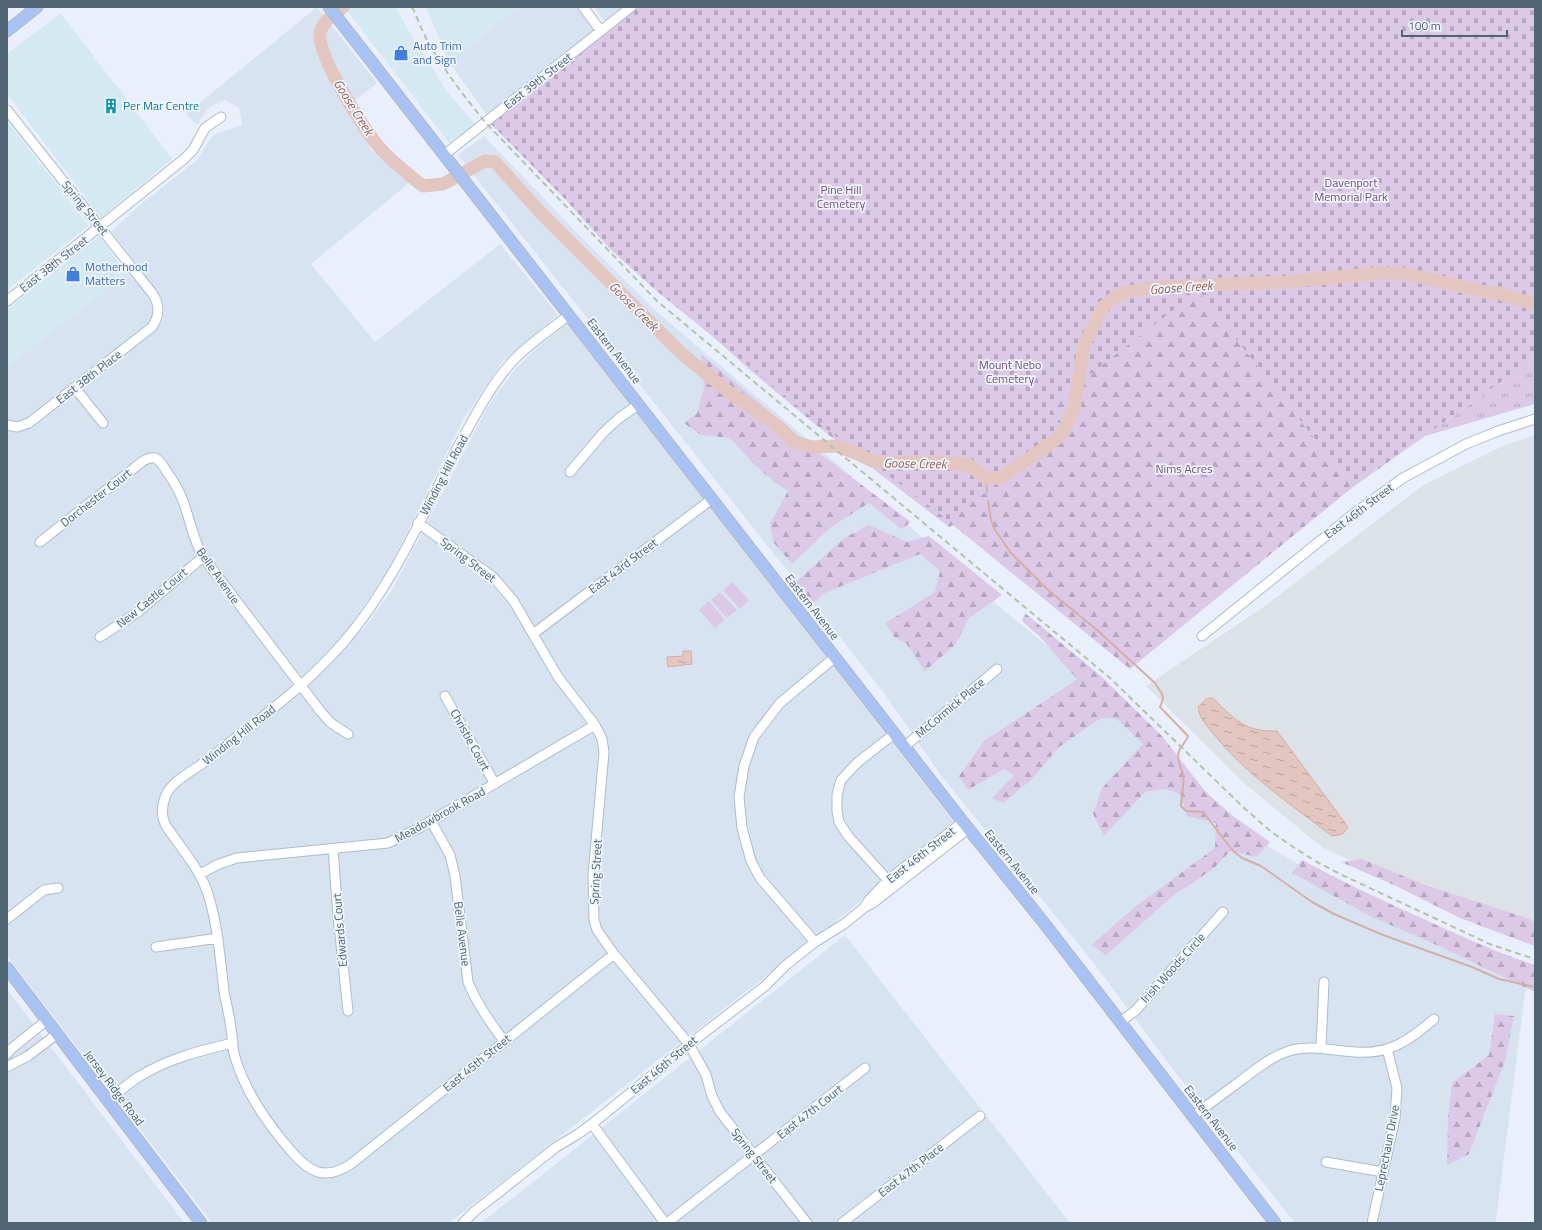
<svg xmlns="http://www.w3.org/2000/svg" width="1542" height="1230" viewBox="0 0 1542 1230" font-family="'Titillium Web',sans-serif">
<defs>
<pattern id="forest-firs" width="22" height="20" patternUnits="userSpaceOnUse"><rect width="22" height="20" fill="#dcc9e7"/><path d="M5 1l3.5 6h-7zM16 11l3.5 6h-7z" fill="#b5a7c0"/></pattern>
<pattern id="cemetery-stones" width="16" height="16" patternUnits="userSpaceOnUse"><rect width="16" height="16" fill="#dcc9e7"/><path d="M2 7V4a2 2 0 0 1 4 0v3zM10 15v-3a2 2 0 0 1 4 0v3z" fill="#b5a7c0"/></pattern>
<pattern id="park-tufts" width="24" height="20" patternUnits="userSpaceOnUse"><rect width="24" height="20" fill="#dcc9e7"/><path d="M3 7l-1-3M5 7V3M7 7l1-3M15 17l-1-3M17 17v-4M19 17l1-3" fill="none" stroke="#b5a7c0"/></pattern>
<pattern id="water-ripples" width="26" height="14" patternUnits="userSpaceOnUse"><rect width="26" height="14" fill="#e3c6bf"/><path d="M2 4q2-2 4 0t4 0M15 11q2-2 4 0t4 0" fill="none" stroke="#baa4a0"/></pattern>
</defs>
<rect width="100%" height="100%" fill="#e9f0fb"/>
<!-- residential -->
<path fill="#d8e3f2" d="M 317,7 L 377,83 L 346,107 L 372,151 L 409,183 L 311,264 L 375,342 L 500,244 L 558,315 L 503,361 L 464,418 L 388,571 L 354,620 L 362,631 L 392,590 L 488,406 L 516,368 L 541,344 L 568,323 L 955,824 L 834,923 L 449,1223 L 212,1223 L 7,956 L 7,367 L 137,265 L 111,231 L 145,201 L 196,161 L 213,135 L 242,125 L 239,108 L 225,100 L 209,107 L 197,125 L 186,114 Z
M 518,7 L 578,7 L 596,29 L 487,115 L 449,62 Z
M 594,7 L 622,7 L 604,21 Z
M 484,136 L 578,234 L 658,313 L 888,507 L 995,603 L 1080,673 L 1242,831 L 1330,883 L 1527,978 L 1496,1220 L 1493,1223 L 1295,1223 L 1172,1068 L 1093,962 L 943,778 L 884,693 L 458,155 Z
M 845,935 L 1070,1223 L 481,1223 Z
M 7,989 L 182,1220 L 185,1223 L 7,1223 Z"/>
<!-- commercial -->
<path fill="#d5e9f2" d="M 344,7 L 396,7 L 410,33 L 446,90 L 475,124 L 449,143 Z
M 426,7 L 518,7 L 449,62 Z
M 61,13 L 172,159 L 101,218 L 7,94 L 7,54 Z
M 7,121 L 89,226 L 7,290 Z
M 99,236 L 127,274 L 7,367 L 7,309 Z"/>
<!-- industrial -->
<path fill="#dce2e7" d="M 1535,435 L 1535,939 L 1492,926 L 1322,847 L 1245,784 L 1146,686 L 1262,608 L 1422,486 L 1503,446 Z"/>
<!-- forest -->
<path fill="url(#forest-firs)" d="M 1109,258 L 1535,333 L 1211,307 L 1353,487 L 1130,669 L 953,525 L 949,527 L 816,425 L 751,371 L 678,305 Z
M 701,354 L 819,453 L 911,522 L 901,529 L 869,503 L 831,527 L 792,564 L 774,543 L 770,524 L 788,491 C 764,476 749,459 730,438 L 701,435 L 684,423 L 697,413 L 704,388 Z
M 869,525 L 907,542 L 929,536 L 1002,595 L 969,618 L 955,645 L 925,671 L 906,643 L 894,637 L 886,623 L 935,592 L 940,571 L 920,554 L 825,593 L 811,605 L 794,584 L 844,538 Z
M 1025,613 L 1102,677 L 1162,736 L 1205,791 L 1233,816 L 1270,842 L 1257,857 L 1230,851 L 1213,869 L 1174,895 L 1106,955 L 1091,945 L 1136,906 L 1215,848 L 1216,823 L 1187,816 L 1180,794 L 1166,789 L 1145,792 L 1104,836 L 1093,814 L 1102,788 L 1143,744 L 1117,719 L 1101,718 L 1059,747 L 1031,780 L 1003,803 L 992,798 L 1014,775 L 1004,769 L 968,790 L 959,776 L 985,740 L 1060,691 L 1077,679 L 1040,637 L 1022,621 Z
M 1362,859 L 1425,885 L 1530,919 L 1535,923 L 1535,946 L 1460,918 L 1396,886 L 1341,862 Z
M 1302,860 C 1343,882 1385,902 1428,921 C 1463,937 1498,953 1535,965 L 1535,992 L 1441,947 L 1372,917 L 1292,873 Z
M 1495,1014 L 1514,1016 L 1505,1061 L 1469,1154 L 1447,1165 L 1448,1117 L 1452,1083 L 1489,1055 Z"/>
<!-- cemetery -->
<path fill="url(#cemetery-stones)" d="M 638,7 L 1535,7 L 1535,358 L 1353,487 L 1198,291 L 1049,406 L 1068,432 L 948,520 L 825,428 L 653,288 L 610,249 L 565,199 L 490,123 Z"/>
<!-- park -->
<path fill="url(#park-tufts)" d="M 1535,358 L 1535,404 L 1425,436 Z"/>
<!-- garden -->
<path fill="#dcc9e7" d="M 732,582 L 749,600 L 740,609 L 723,590 Z
M 720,592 L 737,610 L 727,618 L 711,600 Z
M 709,601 L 725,620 L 715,628 L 699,610 Z"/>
<!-- water -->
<path fill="url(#water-ripples)" stroke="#d4afa6" d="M 683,651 L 691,651 L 692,664 L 668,667 L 667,657 L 683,656 Z
M 1213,698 C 1225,710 1238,725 1255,729 C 1262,731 1270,731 1277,731 L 1348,827 C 1344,835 1340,835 1332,836 C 1289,803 1244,773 1211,731 C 1205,723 1199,717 1198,707 L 1206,699 Z"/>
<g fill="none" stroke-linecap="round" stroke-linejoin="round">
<!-- stream -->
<path stroke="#d4afa6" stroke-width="2" d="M 986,478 L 987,492
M 988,501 L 991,520 L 995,530 L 1011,553 L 1047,589 L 1097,630 L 1155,683 L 1162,694 L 1163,699 L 1160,707 L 1188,736 C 1186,742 1182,745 1180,749 C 1175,758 1181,766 1183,774 C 1185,785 1181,796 1181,806 L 1186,811 L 1203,812 L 1233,851 L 1242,858 L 1261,866 L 1312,902 L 1334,914 L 1383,935 L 1472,967 L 1499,979 L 1535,987"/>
<!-- river -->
<path stroke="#e3c6bf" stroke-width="13" d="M 343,7 C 334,15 322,21 320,34 C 317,55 365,131 379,147 C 392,162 408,174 423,186 L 443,184 L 485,161 L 495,162 L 540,212 L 681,353 L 735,397 L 743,401 L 779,427 L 794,442 L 812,447 L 836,446 L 853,452 L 872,461 L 888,463 L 930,462 L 963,464 L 969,465 L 986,478 L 1000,478 L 1053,442 L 1063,432 L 1074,409 L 1084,345 L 1103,307 L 1112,299 L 1125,292 L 1173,286 L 1286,282 L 1379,273 L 1407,274 L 1495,294 L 1501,293 L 1505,296 L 1535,304"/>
<!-- minor casing -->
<g stroke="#adbcc9" stroke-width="11">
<path id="minor" d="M 583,7 L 601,31
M 7,110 L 152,293 C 160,305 160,315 152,327 L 29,423 L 17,427 L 7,425
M 444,155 L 631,7
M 7,301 L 184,159 L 193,150 L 205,128 L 221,117
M 569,315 C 550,330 525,346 510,364 C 489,388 475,416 460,443 C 424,511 394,584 343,643 C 326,662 308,680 288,696 C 261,719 233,740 206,761 C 193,771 171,781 165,797 C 162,806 161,815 165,824 C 167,828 171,833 174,837 C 187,856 201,872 208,894 C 218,926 220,958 224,991 C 226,1004 230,1017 231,1029 C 233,1038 232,1048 235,1057 C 245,1092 267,1123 291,1151 C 310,1173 325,1181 351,1164 L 614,954
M 75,388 L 103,423
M 570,472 L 603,433 L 618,419 L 639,404
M 418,523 L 493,577 L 513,600 L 558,677 L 595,725 L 602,739 L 604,752 L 593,875 L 594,920 L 597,930 L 614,954 L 689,1044 L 706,1075 L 712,1096 L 720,1112 L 807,1223
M 40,542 L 143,461 C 147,459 150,457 155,458 C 160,460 164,467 167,472 C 176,484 183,498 187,513 C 192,529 195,543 203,557 L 321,712 L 331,723 L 348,734
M 533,634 L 712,499
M 1202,636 L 1352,515 L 1403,478 L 1466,444 L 1498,431 L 1535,419
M 100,637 L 138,612 L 203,557
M 445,696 L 495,784
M 894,734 L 858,762 L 841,780 L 837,795 L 837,811 L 839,822 L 848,836 L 894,887
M 904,747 L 997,669
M 431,821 L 450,855 L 455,876 L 468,982 C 477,1004 490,1022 504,1041
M 333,849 L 338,916 L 348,1011
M 200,874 L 219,864 L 237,858 L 388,843 L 419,828 L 595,725
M 865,906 L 869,900 L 888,880 L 963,822
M 7,919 L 44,890 L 58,888
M 815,942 L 760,878 L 751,861 L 742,828 L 739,797 L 744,766 L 754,737 L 780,703 L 834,658
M 156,947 L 218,938
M 1120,1022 L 1135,1011 L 1223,912
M 1321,1047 L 1324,982
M 7,1054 L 11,1049 L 47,1020
M 7,1067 L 28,1056 L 57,1034
M 108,1101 C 118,1093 128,1083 140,1076 C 170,1058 199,1051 233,1043
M 1193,1116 C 1208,1105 1224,1093 1239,1082 C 1255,1070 1270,1057 1289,1051 C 1311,1044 1333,1051 1355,1052 C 1389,1055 1410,1040 1434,1019
M 592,1124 L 665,1223
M 1326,1162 L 1383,1172
M 463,1223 L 475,1211 L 555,1148 L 578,1134 L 592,1124 L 661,1068 L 674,1056 L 765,986 L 785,966 L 815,942 L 844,924 L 865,907 L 873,903 L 968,829
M 667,1223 L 865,1068
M 842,1223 L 980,1116
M 1372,1223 L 1395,1118 L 1397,1088 L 1387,1049"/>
</g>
<!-- major casing -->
<g stroke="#b2bbc1" stroke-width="13">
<path id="major" d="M 329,7 L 963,822 L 1044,923 L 1275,1223
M 7,31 L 37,7
M 7,968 L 201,1223"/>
</g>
<!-- minor -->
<use href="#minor" stroke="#fff" stroke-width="9"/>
<!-- major -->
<use href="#major" stroke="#a8c2f3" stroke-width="11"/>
<!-- rail -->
<path stroke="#b4c4a8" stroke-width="2" stroke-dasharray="6 4" stroke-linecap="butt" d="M 412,7 C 417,17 421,28 426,38 C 442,68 464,96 485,122 L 657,301 L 1110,678 L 1242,806 L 1269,830 L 1293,847 L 1317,862 L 1344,876 L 1492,945 L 1535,959"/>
</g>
<!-- icons -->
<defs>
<g id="shop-bare" transform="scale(1.2)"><path d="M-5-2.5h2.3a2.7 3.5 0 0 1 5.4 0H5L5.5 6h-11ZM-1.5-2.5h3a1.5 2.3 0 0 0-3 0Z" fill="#3f7fe0" stroke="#f0f5fd" stroke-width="2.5" paint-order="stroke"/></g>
<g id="building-bare" transform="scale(1.2)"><path d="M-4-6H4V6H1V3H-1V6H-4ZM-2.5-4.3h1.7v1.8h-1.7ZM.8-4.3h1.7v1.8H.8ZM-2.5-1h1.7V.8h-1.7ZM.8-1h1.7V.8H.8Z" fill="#0f9aa8" stroke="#f0f5fd" stroke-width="2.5" paint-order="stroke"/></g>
</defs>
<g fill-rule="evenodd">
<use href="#shop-bare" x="401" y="53"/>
<use href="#building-bare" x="111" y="106"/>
<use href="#shop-bare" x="73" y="274"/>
</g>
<g text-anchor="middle" stroke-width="3.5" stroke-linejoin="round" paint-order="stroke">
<!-- shop labels -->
<g font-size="12" fill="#366cbe" stroke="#f0f5fd" text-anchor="start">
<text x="413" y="50">Auto Trim<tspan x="413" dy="14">and Sign</tspan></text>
<text x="85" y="271">Motherhood<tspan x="85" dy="14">Matters</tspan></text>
</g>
<!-- street labels -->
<g font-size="12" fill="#4f6573" stroke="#f0f5fd">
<text transform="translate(538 81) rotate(-38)" y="4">East 39th Street</text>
<text transform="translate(85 208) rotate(51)" y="4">Spring Street</text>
<text transform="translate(54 264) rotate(-38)" y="4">East 38th Street</text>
<text transform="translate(614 351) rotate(52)" y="4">Eastern Avenue</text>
<text transform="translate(89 377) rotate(-38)" y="4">East 38th Place</text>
<text transform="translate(444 475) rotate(-62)" y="4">Winding Hill Road</text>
<text transform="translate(96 498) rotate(-38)" y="4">Dorchester Court</text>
<text transform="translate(1359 511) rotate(-37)" y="4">East 46th Street</text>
<text transform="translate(468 560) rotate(37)" y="4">Spring Street</text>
<text transform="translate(623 566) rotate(-37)" y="4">East 43rd Street</text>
<text transform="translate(218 576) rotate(55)" y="4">Belle Avenue</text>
<text transform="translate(152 598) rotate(-39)" y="4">New Castle Court</text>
<text transform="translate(812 607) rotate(52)" y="4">Eastern Avenue</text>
<text transform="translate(950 708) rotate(-40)" y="4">McCormick Place</text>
<text transform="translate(239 735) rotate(-38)" y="4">Winding Hill Road</text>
<text transform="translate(470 740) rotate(61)" y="4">Christie Court</text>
<text transform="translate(440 815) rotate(-29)" y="4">Meadowbrook Road</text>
<text transform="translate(921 855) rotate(-38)" y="4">East 46th Street</text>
<text transform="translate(1012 862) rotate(51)" y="4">Eastern Avenue</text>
<text transform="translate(596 872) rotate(-87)" y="4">Spring Street</text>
<text transform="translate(340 930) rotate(-95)" y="4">Edwards Court</text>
<text transform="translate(462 934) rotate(83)" y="4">Belle Avenue</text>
<text transform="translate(1173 968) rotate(-48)" y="4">Irish Woods Circle</text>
<text transform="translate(477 1063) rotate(-39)" y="4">East 45th Street</text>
<text transform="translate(664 1065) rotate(-40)" y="4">East 46th Street</text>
<text transform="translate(114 1088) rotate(53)" y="4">Jersey Ridge Road</text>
<text transform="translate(810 1112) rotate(-38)" y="4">East 47th Court</text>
<text transform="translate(1211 1118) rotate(52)" y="4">Eastern Avenue</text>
<text transform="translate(1387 1148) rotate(-79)" y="4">Leprechaun Drive</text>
<text transform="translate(754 1156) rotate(52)" y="4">Spring Street</text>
<text transform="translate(911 1170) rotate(-38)" y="4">East 47th Place</text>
</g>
<!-- culture labels -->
<g font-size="12" fill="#0d838f" stroke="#f0f5fd" text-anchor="start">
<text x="123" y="110">Per Mar Centre</text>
</g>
<!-- park labels -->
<g font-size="12" fill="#754e83" stroke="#f0f5fd">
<text x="1351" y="187">Davenport<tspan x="1351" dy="14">Memorial Park</tspan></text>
<text x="841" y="194">Pine Hill<tspan x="841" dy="14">Cemetery</tspan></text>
<text x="1010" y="369">Mount Nebo<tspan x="1010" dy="14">Cemetery</tspan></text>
<text x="1184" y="473">Nims Acres</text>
</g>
<!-- water labels -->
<g font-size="13" font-style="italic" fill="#986255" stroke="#f0f5fd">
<text transform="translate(354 107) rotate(58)" y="5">Goose Creek</text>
<text transform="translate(1181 287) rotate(-4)" y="5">Goose Creek</text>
<text transform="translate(634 306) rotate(45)" y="5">Goose Creek</text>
<text transform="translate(915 463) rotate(1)" y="5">Goose Creek</text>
</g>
</g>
<!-- border -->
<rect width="1542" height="1230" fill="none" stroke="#4f6573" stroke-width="16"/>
<!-- scale -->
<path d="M1402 30v6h105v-6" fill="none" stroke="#4f6573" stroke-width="2"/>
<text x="1408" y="30" font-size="12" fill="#4f6573" stroke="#f0f5fd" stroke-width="3" paint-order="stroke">100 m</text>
</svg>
